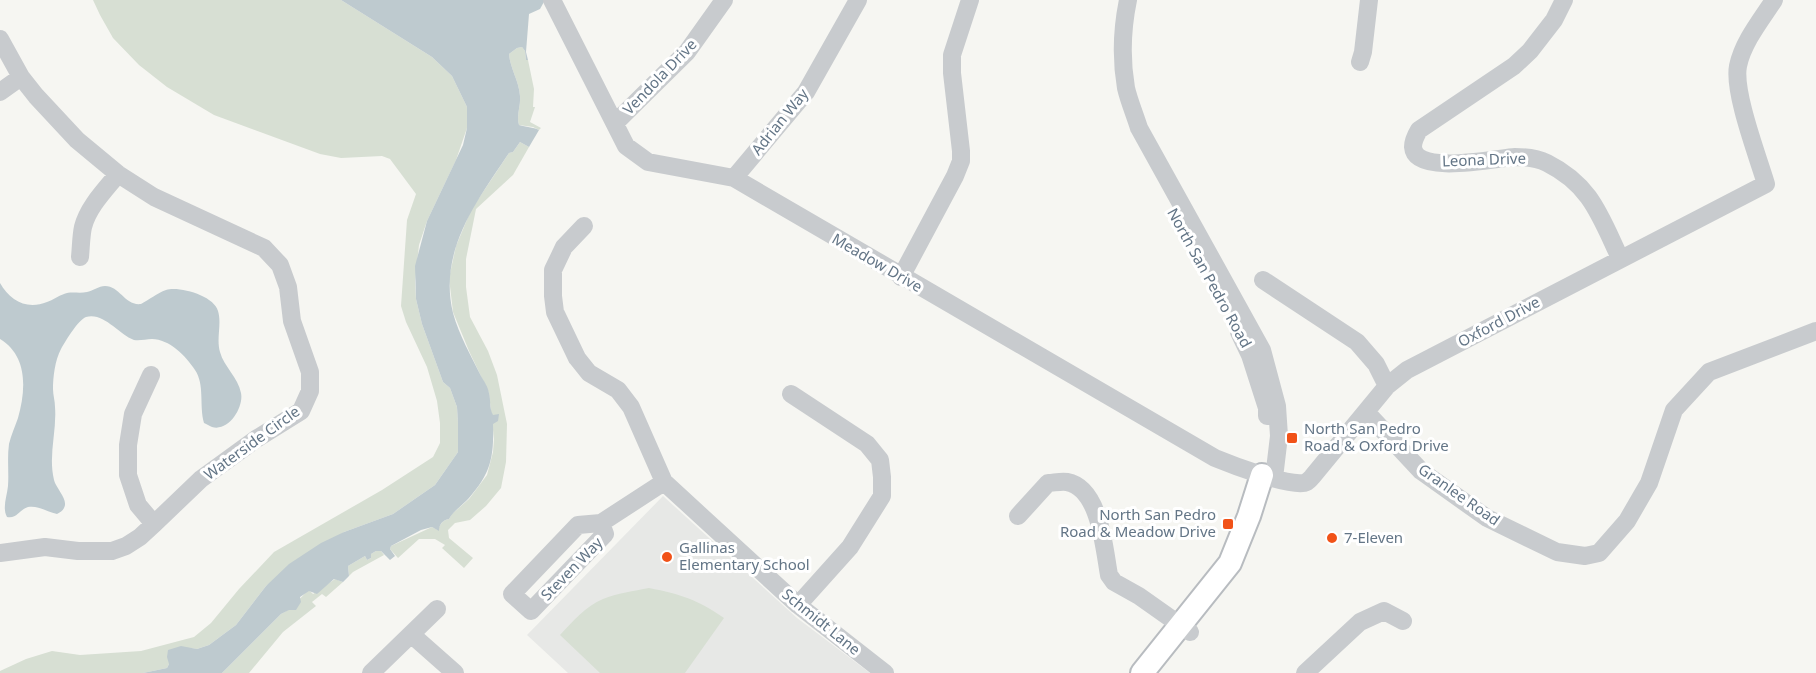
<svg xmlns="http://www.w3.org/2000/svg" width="1816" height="673" viewBox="0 0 1816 673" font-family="'Noto Sans',sans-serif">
<rect width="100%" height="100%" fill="#f6f6f2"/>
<!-- built -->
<path fill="#e7e8e6" d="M 663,496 L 797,618 L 870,673 L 568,673 L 527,635 Z"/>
<!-- green -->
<path fill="#d7dfd3" d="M 93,0 L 341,0 L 432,57 L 452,76 L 467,107 L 467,128 L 456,160 L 427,221 L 419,245 L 415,281 L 416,299 L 422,324 L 443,382 L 450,388 L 457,407 L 458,423 L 458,452 L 435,485 L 393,514 L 344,532 L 266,586 L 236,625 L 209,645 L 197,649 L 190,648 L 169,664 L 167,668 L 143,673 L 0,673 L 0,671 L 26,659 L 52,651 L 80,655 L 141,651 L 194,637 L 211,623 L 239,589 L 274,552 L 382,490 L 433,457 L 440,443 L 440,423 L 437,401 L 427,367 L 406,322 L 401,306 L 407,220 L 416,194 L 390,159 L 382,156 L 341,158 L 320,154 L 214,115 L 167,87 L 139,65 L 113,38 L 100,15 Z
M 522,47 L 525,51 L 526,60 L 528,60 L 534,89 L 533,107 L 535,107 L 530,122 L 541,128 L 539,130 L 533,127 L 519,125 C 516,115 521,106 520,96 C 519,81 510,68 509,54 L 517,48 Z
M 520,142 L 529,147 L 513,175 L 476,209 L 466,259 L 466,287 L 470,317 L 488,351 L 497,375 L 507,424 L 506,462 L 501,488 L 486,506 L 470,520 L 455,523 L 448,530 L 449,538 L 473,558 L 464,568 L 442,548 L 445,545 L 435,539 L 419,539 L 398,558 L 390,549 L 391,546 L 432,527 L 438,530 C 440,524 443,520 449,519 L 452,514 L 469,499 L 487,475 L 493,452 L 494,439 L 489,393 L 469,351 L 453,312 L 449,278 L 456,246 L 471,210 L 509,153 L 513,152 Z
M 376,551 L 381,551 L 384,555 L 353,572 L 349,576 L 348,566 L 365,556 L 367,560 L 371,558 L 371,554 Z
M 335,579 L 343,582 L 326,597 L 322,594 L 312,602 L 316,606 L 283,632 L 249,673 L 222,673 L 281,614 C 293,609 299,598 309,590 L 313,594 Z
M 649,588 C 681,594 698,600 724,618 L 685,673 L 600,673 L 560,635 C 572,622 586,606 603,599 C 617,593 634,591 649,588 Z"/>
<!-- water -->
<path fill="#becacf" d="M 341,0 L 545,0 L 540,9 L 529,14 L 526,52 L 528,60 L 526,60 L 525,51 L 522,47 L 517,48 L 509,54 C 510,68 519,81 520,96 C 521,106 516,115 519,125 C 526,127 533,127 539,130 L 529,147 L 520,142 L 513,152 L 509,153 C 477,201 438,251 453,313 C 459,335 471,356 481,376 C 484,381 488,387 489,393 C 491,400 489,408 493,415 L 499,414 L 498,421 L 493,424 C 494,457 491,473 469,498 C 462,506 454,510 449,519 C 443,520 439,524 439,531 L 432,527 L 421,530 L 391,546 L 390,549 L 395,556 L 390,560 L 381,551 L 376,551 L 371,554 L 371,558 L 367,560 L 365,556 L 348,566 L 349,576 L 343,582 L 334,579 L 317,594 L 309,591 L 300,597 L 301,602 L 296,610 L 289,610 L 281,614 L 222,673 L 143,673 L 167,668 L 169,664 L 167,657 L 168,650 L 181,646 L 197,649 L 209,645 L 236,625 L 266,586 L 289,564 L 321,543 L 344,532 L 393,514 L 435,485 L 458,452 L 458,423 L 457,407 L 450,388 L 443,382 L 422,324 L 416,299 L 415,266 L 427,221 L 463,145 L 467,128 L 467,107 L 452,76 L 432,57 Z
M 0,283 C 10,301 27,310 47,302 C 53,300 58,296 64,294 C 71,291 79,294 87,292 C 92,291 99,286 105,286 C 120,286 125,306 141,304 C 149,300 157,293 166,290 C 180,286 214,296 218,311 C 222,324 216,338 220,352 C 224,367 238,377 241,393 C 244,407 229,432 212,427 C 209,426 207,424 204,423 C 199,405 205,385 195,370 C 186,356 169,339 152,339 C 146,339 140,341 134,340 C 118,334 104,312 86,317 C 78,320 65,342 61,349 C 55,360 53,377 53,389 C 53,395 55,401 55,407 C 57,431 48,455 54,480 C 56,488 66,497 65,505 C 64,510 61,512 57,514 C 47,512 38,505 28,507 C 19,510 17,519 7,517 C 2,508 7,496 8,486 C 9,472 7,458 9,444 C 11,435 15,427 18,418 C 26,390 28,356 0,339 Z"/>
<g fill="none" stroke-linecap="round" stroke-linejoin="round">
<!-- major casing -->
<g stroke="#b8bcc0" stroke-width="26">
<path id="major" d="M 1142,673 L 1230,563 L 1249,516 L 1262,475"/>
</g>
<!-- minor -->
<path stroke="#c8cbce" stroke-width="18" d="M 552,0 L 626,146 L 648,162 L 734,178 L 1215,458 C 1232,465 1287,486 1304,483 C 1308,482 1309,480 1312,477 L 1387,386 L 1407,370 L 1766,184 C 1758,157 1733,92 1738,66 C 1743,42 1761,20 1774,0
M 1128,0 C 1122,29 1121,59 1126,88 C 1129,101 1135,115 1139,128 L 1262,350 L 1277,406 L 1279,436 L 1274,478
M 1564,0 L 1554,20 L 1530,51 L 1514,66 L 1419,130 C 1416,135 1413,140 1413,147 C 1415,176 1497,158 1515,157 C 1526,157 1537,158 1547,163 C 1591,185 1600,216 1620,258
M 0,39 L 21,77 L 36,96 L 77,140 L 118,174 L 154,197 L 264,248 L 280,265 L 288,287 L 292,321 L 310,372 L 310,391 L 301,411 L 256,439 L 201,479 L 154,524 L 140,537 L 126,546 L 112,551 L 78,551 L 45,547 L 0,553
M 1360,62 L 1363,52 L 1369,0
M 0,92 L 21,77
M 615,123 L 687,52 L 724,0
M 734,178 L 806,92 L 858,0
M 584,226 L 564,247 L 553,270 L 553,296 L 555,312 L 577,358 L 589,373 L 618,390 L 631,407 L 664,482 L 798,605 L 885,673
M 80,257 C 81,247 81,236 83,227 C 88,207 105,190 118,174
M 901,277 L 955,176 L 961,161 L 961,151 L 952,73 L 952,55 L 970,0
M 1263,280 L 1357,342 L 1376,364 L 1387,386
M 1239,332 L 1250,355 L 1267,408 L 1267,416
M 151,375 L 133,414 L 128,445 L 128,475 L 138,505 L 154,524
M 791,394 L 867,444 L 880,460 L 882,477 L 882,496 L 850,547 L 798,605
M 1366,412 L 1421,471 L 1487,518 L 1557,552 L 1585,556 L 1599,553 L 1627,521 L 1649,483 L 1674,410 L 1709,372 L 1816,331
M 1018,516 L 1048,483 C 1053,483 1061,481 1067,482 C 1100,488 1104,548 1109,575 L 1114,582 L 1139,596 L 1190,632
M 601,523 L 605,534 L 531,611 L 512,594 L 578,525 L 601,523 L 664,482
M 412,635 L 455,673
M 371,673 L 437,609
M 1305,673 L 1360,622 L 1384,611 L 1403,621"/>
<!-- major -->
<use href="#major" stroke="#fff" stroke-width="22"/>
</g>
<!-- markers -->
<g fill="#f15218" stroke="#fff" stroke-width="2">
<rect x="1286" y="432" width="12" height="12" rx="3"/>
<rect x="1222" y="518" width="12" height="12" rx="3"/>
<circle cx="1332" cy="538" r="6"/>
<circle cx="667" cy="557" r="6"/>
</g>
<g text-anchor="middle" stroke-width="6" stroke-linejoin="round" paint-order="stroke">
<!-- street labels -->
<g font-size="15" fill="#637586" stroke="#fff">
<text transform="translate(660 77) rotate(-46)" y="5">Vendola Drive</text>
<text transform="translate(780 122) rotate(-51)" y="5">Adrian Way</text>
<text transform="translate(1484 160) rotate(-2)" y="5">Leona Drive</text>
<text transform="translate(877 263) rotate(30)" y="5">Meadow Drive</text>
<text transform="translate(1209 278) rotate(61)" y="5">North San Pedro Road</text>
<text transform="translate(1499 322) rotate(-28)" y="5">Oxford Drive</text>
<text transform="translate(252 443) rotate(-36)" y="5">Waterside Circle</text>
<text transform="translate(1459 495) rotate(35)" y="5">Granlee Road</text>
<text transform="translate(572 569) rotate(-46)" y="5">Steven Way</text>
<text transform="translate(821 622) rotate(39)" y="5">Schmidt Lane</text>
</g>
<!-- poi labels -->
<g font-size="15" fill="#637586" stroke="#fff" text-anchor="start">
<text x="1304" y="434">North San Pedro<tspan x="1304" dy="17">Road &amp; Oxford Drive</tspan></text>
<text x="1216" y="520" text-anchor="end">North San Pedro<tspan x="1216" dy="17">Road &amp; Meadow Drive</tspan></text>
<text x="1344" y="543">7-Eleven</text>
<text x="679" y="553">Gallinas<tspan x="679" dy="17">Elementary School</tspan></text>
</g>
</g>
</svg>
